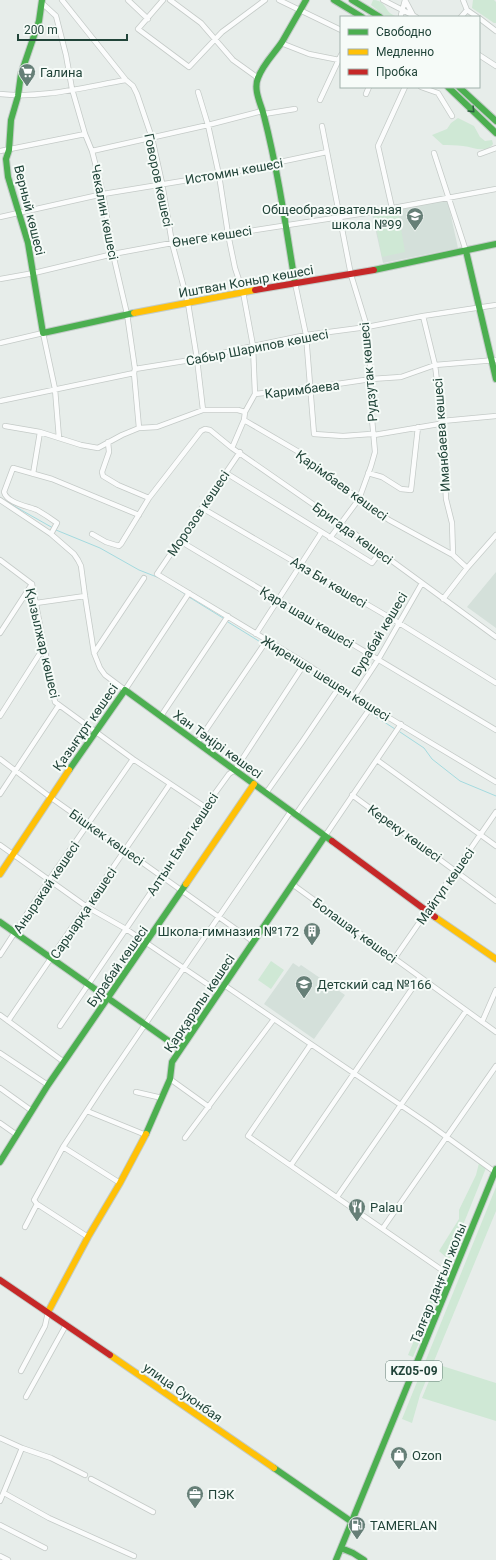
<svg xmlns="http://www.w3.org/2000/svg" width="496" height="1560" viewBox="0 0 496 1560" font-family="Roboto,sans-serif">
<rect width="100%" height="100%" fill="#e7edea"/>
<!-- built -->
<path fill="#d4e0da" d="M 447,198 L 458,248 L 383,263 L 372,214 Z
M 496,572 L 496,628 L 467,607 Z
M 293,963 L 299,967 L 301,965 L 345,995 L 314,1039 L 264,1004 Z"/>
<!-- green -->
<path fill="#cfe8d5" d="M 373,0 C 382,0 384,5 388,11 C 390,14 394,15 397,17 L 386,17 L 371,5 Z
M 473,0 L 494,0 L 496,2 L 496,23 L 494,23 L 472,8 Z
M 458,118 L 474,126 L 480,137 L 485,141 L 492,140 L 493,144 C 485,154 474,147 463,146 C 456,145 449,145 443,145 L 432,135 L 447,129 L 451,123 Z
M 398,211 L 405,252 L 382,257 L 374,215 Z
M 271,961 L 284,970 L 271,989 L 258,980 Z
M 479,1163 L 486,1168 L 449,1260 L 439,1251 L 459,1219 L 459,1210 L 476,1175 Z
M 496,1187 L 496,1211 L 420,1395 L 412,1423 L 402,1419 Z
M 438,1285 L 442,1288 L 413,1357 L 408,1355 L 430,1302 L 429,1300 Z
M 436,1364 L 496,1383 L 496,1421 L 422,1398 Z"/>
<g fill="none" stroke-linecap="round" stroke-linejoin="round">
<!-- stream -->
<path stroke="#a4dadf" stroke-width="1" d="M 7,502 L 53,528
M 56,530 L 100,548 L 139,570 L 162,579
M 174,587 L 185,594
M 189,597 L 223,618
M 228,622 L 262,643
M 267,646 L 300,666
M 305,669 L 335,687
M 340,691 L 366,710
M 370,713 L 395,729
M 400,732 L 424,748 L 432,759 L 460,781 L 496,796"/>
<!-- street casing -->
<g stroke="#c4cac7" stroke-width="6">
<path id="street" d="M 62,0 L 126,80 L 133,86 L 137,94 L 152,138 L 162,183 L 172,243 L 188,303 L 197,359 L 203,410
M 128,0 L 148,19
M 163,0 L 138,29 L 189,67 L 222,32 L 265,0
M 170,0 L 201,23 L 233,60 L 258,78
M 279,0 L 341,30
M 383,0 L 416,17
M 405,0 L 413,15
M 463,0 L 467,10 L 477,17
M 43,4 L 56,16 L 66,55 L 72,89 L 85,134 L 92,151 L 103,194 L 113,254 L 127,314 L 135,369 L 134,373 L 139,428
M 401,15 L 405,0
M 461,17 L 467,10
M 479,18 L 496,31
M 281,43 L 309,54 L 339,60
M 479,55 L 496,66
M 421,87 L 438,93 L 452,116
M 198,92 L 208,125 L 219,175 L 228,234 L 235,268 L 243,292 L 253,346 L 255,394
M 0,94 C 41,99 85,87 126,80
M 366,94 L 369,87
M 320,100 L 341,55
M 264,114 L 295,109
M 322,126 L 351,275 L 367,327 L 371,379 L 371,408 L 375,452 L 371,466 L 359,499 L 330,538
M 0,151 L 85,134
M 92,151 L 208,125 L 262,111
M 434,153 L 466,251
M 480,154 L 496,148
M 392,208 L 378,146 L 405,87
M 0,217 L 103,194 L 219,175 L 327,152
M 0,279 L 34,273 L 113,254 L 172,243 L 366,213 L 496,189
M 295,283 L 306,335 L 314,434 L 343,436 L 371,434 L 374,435 L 439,424 L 442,421 L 496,416
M 423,316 L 435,365 L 442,421 L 446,499 L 452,523 L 453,555
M 0,343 L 43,333 L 55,389 L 59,438
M 135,369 L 197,359 L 253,346 L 306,335 L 367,327 L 423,316 L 496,305
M 255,394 L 245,412 L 244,420 L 304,455 L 310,464 L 389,520 L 453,555 L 467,568
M 255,394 L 310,388 L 371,379 L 401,377 L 435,365 L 496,360
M 0,401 L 134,373
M 5,426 L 40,432 L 81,445 L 98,448 L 122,435 L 139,428 L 157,427 L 203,410 L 238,410 L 245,412
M 108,442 L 109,452 L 102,472 L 103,476 L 118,485 L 149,498
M 232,448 L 244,420
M 240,452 L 157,574 L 305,663 L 371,707 L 496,782
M 226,473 L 372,563 L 380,552
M 368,473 L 382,477 L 401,489 L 411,490 L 418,427
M 33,474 L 40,432
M 0,500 L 51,534 L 74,554 L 78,560 L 81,566 L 85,596 L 94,653 L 100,668 L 105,675 L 125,690 L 189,593
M 202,508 L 399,623 L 496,683
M 51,534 L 57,523 C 50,518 44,514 37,510 C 27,506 7,503 4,492 L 13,468 L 52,479 L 139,515
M 92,534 L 106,542 L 119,546 L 121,544 L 149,498 L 201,431 L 205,429 L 210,430 L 232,448 L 340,523 L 496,637
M 180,541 L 496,730
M 0,560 L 32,584 L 55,702 L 133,759 L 205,807
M 443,599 L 467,568 L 496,535
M 36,603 L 85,596
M 0,633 L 32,584
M 256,634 L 321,533
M 94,653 L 144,578
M 355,695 L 378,660 L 422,583
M 0,716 L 44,647
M 161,716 L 228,616
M 197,743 L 267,640
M 0,759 L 50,797 L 254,942
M 377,760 L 496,846
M 266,793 L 302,742 L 340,686
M 0,794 L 59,705
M 352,795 L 496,901
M 296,814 L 371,707
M 325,836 L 401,724
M 0,845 L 87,907 L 126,929 L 219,992
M 292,884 L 496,1032
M 0,955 L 49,880 L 133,759
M 394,959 L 496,812
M 224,985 L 430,1125 L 495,1172
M 0,1015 L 64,1062
M 8,1021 L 170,784
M 482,1022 L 496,990
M 60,1026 L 162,876 L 205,807 L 229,774 L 235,770 L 305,663
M 311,1044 L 248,1136 L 452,1277
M 0,1053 L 48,1085
M 170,1079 L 209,1107
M 0,1088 L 32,1111
M 136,1092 L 162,1098
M 87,1111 L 146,1135
M 0,1123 L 17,1135
M 185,1138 L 274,1019
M 63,1147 L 120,1183
M 291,1165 L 420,977
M 337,1197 L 466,1011
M 37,1204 L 88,1237
M 25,1227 L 37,1204 L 34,1200 L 63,1147 L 103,1086 L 291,811
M 383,1228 L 496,1066
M 21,1371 L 45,1326 L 48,1312
M 26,1397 L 66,1325
M 0,1438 L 22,1448 L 0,1501
M 22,1448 L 51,1458 L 85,1475
M 91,1479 L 153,1512
M 4,1493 L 49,1518 L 134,1556
M 0,1525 L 45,1548
M 0,1556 L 8,1560"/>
</g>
<!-- fast casing -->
<g stroke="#c2cbc7" stroke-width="8">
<path id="fast" d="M 42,0 L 39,21 L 21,74 L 18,96 L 11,120 L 9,150 L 6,159 L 8,177 L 28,243 L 43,333 L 134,313
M 334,0 L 362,17
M 352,0 L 380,17
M 448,87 L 496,133
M 459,87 L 496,121
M 466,251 L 496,379
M 374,270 L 496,244
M 295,283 C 286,227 278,171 264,116 C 261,104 253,90 258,78 C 263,64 274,54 282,42 C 290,28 298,14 306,0
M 69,770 L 125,690 L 332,841
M 0,922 L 180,1049
M 146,1134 L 170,1079 L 172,1062 L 325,836
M 0,1162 L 48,1085 L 186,884
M 274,1468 L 352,1522
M 341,1548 L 353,1553 L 364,1560
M 336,1560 L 496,1169"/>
</g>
<!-- slow casing -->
<g stroke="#c2cbc7" stroke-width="8">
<path id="slow" d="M 134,313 L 255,290
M 0,874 L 69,770
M 186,884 L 254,784
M 435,917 L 496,959
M 48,1312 L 88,1237 L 120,1183 L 146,1134
M 110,1355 L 274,1468"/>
</g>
<!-- jam casing -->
<g stroke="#c2cbc7" stroke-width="8">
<path id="jam" d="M 255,290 L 374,270
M 332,841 L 435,917
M 0,1280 L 110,1355"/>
</g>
<!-- street -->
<use href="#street" stroke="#fbfcfc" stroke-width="4.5"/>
<!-- fast -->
<use href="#fast" stroke="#4caf50" stroke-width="6"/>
<!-- slow -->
<use href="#slow" stroke="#ffc107" stroke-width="6"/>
<!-- jam -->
<use href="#jam" stroke="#c62828" stroke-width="6"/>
</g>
<!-- one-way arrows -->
<defs><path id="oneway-chevron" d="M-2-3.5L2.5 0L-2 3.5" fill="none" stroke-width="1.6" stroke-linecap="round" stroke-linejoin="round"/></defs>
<use stroke="#2c5f3f" href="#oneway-chevron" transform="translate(472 110) rotate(45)"/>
<!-- icons -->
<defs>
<g id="supermarket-pin" transform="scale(0.9)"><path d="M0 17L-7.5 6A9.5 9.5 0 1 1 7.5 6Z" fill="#667f77" stroke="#f6fbf8"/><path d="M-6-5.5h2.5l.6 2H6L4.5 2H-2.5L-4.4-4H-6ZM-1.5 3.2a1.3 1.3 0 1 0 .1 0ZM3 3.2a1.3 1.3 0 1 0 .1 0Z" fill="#fff"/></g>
<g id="school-pin" transform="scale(0.9)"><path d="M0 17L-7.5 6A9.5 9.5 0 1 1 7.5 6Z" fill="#667f77" stroke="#f6fbf8"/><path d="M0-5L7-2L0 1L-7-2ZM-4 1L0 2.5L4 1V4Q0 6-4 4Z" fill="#fff"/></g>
<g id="building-pin" transform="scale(0.9)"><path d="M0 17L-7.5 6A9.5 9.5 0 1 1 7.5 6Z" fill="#667f77" stroke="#f6fbf8"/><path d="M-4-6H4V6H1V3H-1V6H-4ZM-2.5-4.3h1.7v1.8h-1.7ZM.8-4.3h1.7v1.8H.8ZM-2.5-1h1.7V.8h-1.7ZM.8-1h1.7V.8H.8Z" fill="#fff"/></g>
<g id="restaurant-pin" transform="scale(0.9)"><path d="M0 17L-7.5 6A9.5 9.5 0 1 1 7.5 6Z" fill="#667f77" stroke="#f6fbf8"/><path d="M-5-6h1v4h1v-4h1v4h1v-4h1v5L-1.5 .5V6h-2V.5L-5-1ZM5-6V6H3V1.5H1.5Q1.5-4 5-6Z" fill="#fff"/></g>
<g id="shop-pin" transform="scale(0.9)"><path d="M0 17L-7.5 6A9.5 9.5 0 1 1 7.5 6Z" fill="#667f77" stroke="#f6fbf8"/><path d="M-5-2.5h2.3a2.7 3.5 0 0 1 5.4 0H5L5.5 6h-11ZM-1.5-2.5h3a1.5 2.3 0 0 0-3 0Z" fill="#fff"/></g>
<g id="office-pin" transform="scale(0.9)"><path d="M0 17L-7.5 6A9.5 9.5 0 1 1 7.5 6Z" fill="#667f77" stroke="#f6fbf8"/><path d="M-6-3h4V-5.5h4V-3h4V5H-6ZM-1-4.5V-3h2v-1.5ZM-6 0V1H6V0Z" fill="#fff"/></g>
<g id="fuel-pin" transform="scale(0.9)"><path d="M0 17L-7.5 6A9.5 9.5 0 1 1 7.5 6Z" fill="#667f77" stroke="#f6fbf8"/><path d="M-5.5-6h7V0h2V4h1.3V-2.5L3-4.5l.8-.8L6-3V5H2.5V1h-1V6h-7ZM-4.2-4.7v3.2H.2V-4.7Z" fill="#fff"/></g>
</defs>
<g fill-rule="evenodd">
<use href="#supermarket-pin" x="27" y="72"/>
<use href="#school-pin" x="415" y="216"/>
<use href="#building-pin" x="312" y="931"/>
<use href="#school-pin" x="304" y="984"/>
<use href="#restaurant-pin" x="357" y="1207"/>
<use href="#shop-pin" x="399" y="1455"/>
<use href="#office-pin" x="195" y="1494"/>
<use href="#fuel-pin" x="357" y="1525"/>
</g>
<g text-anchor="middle" stroke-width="4" stroke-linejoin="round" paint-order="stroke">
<!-- shield labels -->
<rect fill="#f6fbf8" stroke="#617b72" stroke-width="1" x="386" y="1361" width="56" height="20" rx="3"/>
<g font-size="12" font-weight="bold" fill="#214439">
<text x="414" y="1375">KZ05-09</text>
</g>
<!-- poi labels -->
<g font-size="13" fill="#214439" stroke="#f6fbf8" text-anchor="start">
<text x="40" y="77">Галина</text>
<text x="402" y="214" text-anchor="end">Общеобразовательная<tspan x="402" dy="15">школа №99</tspan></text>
<text x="299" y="936" text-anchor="end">Школа-гимназия №172</text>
<text x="317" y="989">Детский сад №166</text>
<text x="370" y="1212">Palau</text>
<text x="412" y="1460">Ozon</text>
<text x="208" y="1499">ПЭК</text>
<text x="370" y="1530">TAMERLAN</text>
</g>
<!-- street labels -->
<g font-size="13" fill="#214439" stroke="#f6fbf8">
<text transform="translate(234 171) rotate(-10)" y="5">Истомин көшесі</text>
<text transform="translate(159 180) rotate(78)" y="5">Говоров көшесі</text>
<text transform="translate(30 210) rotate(76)" y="5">Верный көшесі</text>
<text transform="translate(105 212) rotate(79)" y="5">Чекалин көшесі</text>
<text transform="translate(212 236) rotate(-9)" y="5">Өнеге көшесі</text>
<text transform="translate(246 281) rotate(-10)" y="5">Иштван Коныр көшесі</text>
<text transform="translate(257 347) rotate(-11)" y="5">Сабыр Шарипов көшесі</text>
<text transform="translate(368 372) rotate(-95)" y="5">Рудзутак көшесі</text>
<text transform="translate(302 389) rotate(-7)" y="5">Каримбаева</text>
<text transform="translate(441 435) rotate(-94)" y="5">Иманбаева көшесі</text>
<text transform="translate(342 485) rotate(36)" y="5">Қарімбаев көшесі</text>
<text transform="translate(198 513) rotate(-56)" y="5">Морозов көшесі</text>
<text transform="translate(353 533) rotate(36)" y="5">Бригада көшесі</text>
<text transform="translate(329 582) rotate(31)" y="5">Аяз Би көшесі</text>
<text transform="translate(307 617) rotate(31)" y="5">Қара шаш көшесі</text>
<text transform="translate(379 634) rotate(-59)" y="5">Бурабай көшесі</text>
<text transform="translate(43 643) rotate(77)" y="5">Қызылжар көшесі</text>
<text transform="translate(326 678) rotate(32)" y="5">Жиренше шешен көшесі</text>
<text transform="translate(85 727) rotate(-55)" y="5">Қазығұрт көшесі</text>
<text transform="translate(218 744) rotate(36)" y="5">Хан Тәңірі көшесі</text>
<text transform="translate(405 833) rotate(36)" y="5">Кереку көшесі</text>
<text transform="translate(107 837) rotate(35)" y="5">Бішкек көшесі</text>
<text transform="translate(182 844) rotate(-57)" y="5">Алтын Емел көшесі</text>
<text transform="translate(445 886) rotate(-55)" y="5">Майгүл көшесі</text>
<text transform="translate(46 887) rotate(-56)" y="5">Аныракай көшесі</text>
<text transform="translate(83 913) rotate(-56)" y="5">Сарыарқа көшесі</text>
<text transform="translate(355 930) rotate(36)" y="5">Болашақ көшесі</text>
<text transform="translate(117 966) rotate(-55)" y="5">Бурабай көшесі</text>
<text transform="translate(199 1003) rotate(-56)" y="5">Қарқаралы көшесі</text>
<text transform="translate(438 1283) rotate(-68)" y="5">Талғар даңғыл жолы</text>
<text transform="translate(183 1392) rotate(35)" y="5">улица Суюнбая</text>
</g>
</g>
<!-- legend -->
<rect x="340" y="16" width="140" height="72" fill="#f6fbf8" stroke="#a1b2ac"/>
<rect x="348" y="29" width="20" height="6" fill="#4caf50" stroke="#a1b2ac"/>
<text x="376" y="36" font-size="12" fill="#214439">Свободно</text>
<rect x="348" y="49" width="20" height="6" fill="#ffc107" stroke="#a1b2ac"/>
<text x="376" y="56" font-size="12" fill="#214439">Медленно</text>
<rect x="348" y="69" width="20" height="6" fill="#c62828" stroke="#a1b2ac"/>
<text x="376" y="76" font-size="12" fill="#214439">Пробка</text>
<!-- scale -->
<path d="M18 34v6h109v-6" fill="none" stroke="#214439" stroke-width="2"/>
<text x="24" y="34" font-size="12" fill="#214439" stroke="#f6fbf8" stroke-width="3" paint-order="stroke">200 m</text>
</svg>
